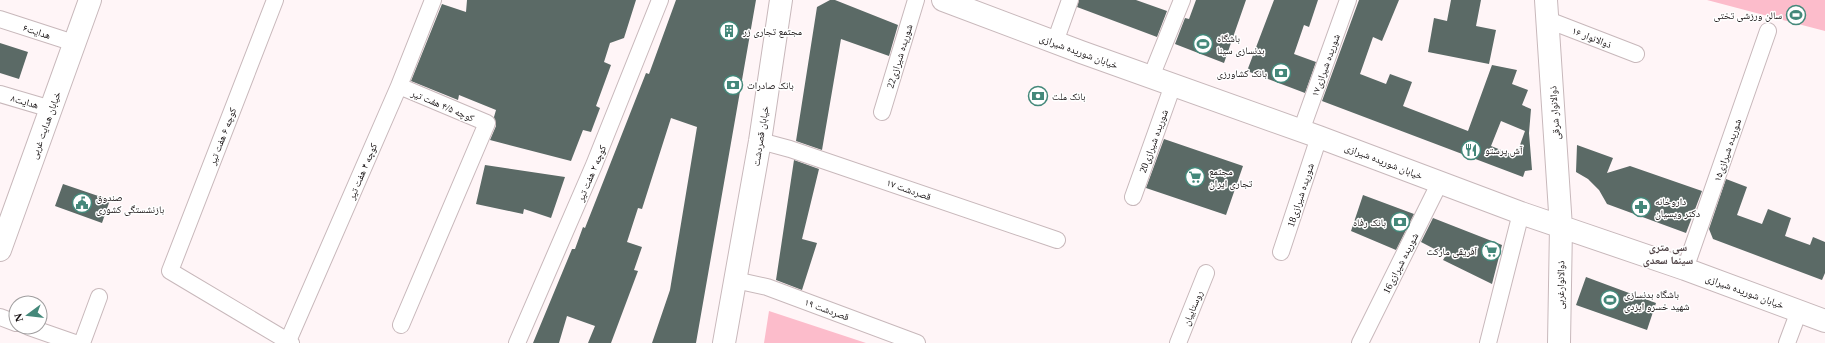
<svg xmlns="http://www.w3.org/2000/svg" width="1825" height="343" viewBox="0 0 1825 343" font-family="'Times New Roman','Noto Naskh Arabic',serif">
<rect width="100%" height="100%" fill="#fff5f7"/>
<!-- green -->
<path fill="#fcbccb" d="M 1707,0 L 1825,0 L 1825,31 Z
M 769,311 L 866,343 L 764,343 Z"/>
<!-- building -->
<path fill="#5b6a66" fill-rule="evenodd" d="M 467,0 L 636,0 L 624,38 L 610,43 L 604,62 L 611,65 L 596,106 L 600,108 L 591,132 L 583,130 L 571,161 L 490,140 L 496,126 L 494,117 L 496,110 L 459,95 L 458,100 L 411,81 L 442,4 L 466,12 Z
M 676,0 L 756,0 L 696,343 L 652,343 L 670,290 L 697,127 L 671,118 L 642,209 L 638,208 L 627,242 L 642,247 L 634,270 L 638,271 L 611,343 L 588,343 L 595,326 L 567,316 L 559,343 L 533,343 L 572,249 L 575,249 L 583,227 L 585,228 L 646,73 L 649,74 Z
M 830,0 L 835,0 L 898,25 L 889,56 L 841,39 L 822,150 L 796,141 L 817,7 Z
M 1079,0 L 1136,0 L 1167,11 L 1157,37 L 1077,7 Z
M 1196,0 L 1246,0 L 1224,63 L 1175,44 L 1185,18 L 1189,19 Z
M 1274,0 L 1318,0 L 1309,27 L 1304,25 L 1294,54 L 1316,62 L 1305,93 L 1247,71 Z
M 1359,0 L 1399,0 L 1382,41 L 1373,37 L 1360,74 L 1386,84 L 1390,74 L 1412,82 L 1403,106 L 1468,131 L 1492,65 L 1517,70 L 1512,84 L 1528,90 L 1522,105 L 1531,109 L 1529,133 L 1532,170 L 1525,171 L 1523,177 L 1322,101 ZM 1501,121 L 1525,131 L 1516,156 L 1491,146 Z
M 1451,0 L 1481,0 L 1476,26 L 1496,30 L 1489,64 L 1428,52 L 1434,18 L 1447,21 Z
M 0,43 L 28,52 L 19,79 L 0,73 Z
M 1164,139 L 1243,166 L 1226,215 L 1146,188 Z
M 1577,145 L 1613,158 L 1607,173 L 1630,166 L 1702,191 L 1686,233 L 1607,204 L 1599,190 L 1588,179 L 1576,172 Z
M 794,160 L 819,169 L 802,239 L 817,243 L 802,290 L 776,280 Z
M 485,165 L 565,177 L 551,218 L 524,209 L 523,214 L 476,204 Z
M 1726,179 L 1747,187 L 1737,215 L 1762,224 L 1768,209 L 1791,218 L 1785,236 L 1810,245 L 1813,237 L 1825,242 L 1825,273 L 1822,280 L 1713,239 L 1709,229 Z
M 63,184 L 110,200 L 102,223 L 55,206 Z
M 1363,195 L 1414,214 L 1396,250 L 1351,231 Z
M 1433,218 L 1502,245 L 1492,284 L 1443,260 L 1446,255 L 1421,242 Z
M 1586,277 L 1656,303 L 1647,330 L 1576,305 Z"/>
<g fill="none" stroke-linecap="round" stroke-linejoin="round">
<!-- street casing -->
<g stroke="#c8b8bb" stroke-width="18">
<path id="street" d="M 275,0 L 170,271 L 291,343
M 0,19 L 74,43
M 1548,20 L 1636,54
M 1055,42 L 1070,0
M 1151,77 L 1182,0
M 399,86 L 487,123 L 401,325
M 0,94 L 51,109
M 882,112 L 916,0
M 1301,131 L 1348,0
M 760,141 L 790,149 L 1057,240
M 1133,197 L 1173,85
M 1281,252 L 1319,137
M 1685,269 L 1768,31
M 735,280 L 767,287 L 917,343
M 0,317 L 16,323
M 29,327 L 75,343
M 288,341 L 399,86 L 433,0
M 82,343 L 99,297
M 517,343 L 594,165 L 660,0
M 1178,343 L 1206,273
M 1360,343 L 1440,182
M 1488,343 L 1521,213
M 1787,343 L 1799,311"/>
</g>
<!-- secondary casing -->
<g stroke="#c8b8bb" stroke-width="24">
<path id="secondary" d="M 943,0 L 1081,52 L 1319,137 L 1521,213 L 1685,269 L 1825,321
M 1546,0 L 1561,227 L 1559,343
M 0,250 L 90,0
M 724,343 L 760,141 L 781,0"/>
</g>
<!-- street -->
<use href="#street" stroke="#fff" stroke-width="16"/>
<!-- secondary -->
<use href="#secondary" stroke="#fff" stroke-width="22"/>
</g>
<!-- icons -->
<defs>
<g id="stadium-ring" transform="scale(1)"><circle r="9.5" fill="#fff" stroke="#44887a" stroke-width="1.5"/><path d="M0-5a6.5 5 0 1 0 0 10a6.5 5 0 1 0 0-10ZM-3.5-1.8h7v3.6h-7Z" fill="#44887a"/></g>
<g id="building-ring" transform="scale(1)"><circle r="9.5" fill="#fff" stroke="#44887a" stroke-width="1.5"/><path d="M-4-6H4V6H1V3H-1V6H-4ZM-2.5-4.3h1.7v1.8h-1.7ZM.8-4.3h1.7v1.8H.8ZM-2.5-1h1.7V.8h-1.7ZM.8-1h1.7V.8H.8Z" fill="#44887a"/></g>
<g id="bank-ring" transform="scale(1)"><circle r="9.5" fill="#fff" stroke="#44887a" stroke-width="1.5"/><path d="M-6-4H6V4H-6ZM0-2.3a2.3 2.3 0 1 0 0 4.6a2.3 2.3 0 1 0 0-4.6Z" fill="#44887a"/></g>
<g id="restaurant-ring" transform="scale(1)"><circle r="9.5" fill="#fff" stroke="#44887a" stroke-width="1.5"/><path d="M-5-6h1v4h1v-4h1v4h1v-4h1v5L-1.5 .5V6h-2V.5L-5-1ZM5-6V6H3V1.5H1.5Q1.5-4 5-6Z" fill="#44887a"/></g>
<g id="supermarket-ring" transform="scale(1)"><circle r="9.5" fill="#fff" stroke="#44887a" stroke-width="1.5"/><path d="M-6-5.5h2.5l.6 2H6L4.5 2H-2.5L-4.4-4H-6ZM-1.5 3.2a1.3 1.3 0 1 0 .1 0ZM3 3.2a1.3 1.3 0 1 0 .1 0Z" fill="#44887a"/></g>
<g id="civic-ring" transform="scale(1)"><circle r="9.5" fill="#fff" stroke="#44887a" stroke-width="1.5"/><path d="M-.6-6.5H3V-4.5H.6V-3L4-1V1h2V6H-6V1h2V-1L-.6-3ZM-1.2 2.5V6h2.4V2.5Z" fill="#44887a"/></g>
<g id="pharmacy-ring" transform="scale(1)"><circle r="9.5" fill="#fff" stroke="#44887a" stroke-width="1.5"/><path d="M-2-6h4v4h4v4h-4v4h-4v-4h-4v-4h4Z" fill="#44887a"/></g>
</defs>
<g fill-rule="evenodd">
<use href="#stadium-ring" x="1796" y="15"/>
<use href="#building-ring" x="729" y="31"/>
<use href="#stadium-ring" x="1203" y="44"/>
<use href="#bank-ring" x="1281" y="73"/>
<use href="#bank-ring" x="733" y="85"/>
<use href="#bank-ring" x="1038" y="96"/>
<use href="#restaurant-ring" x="1471" y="150"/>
<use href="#supermarket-ring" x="1195" y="177"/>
<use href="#civic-ring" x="82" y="203"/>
<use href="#pharmacy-ring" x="1641" y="207"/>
<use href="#bank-ring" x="1400" y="222"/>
<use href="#supermarket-ring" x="1491" y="251"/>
<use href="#stadium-ring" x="1610" y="300"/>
</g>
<g text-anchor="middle" stroke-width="3" stroke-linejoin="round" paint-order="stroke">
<!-- poi labels -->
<g font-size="10" fill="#120d0e" stroke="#fff" text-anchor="start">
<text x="1782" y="19" text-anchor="end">سالن ورزشی تختی</text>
<text x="743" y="35">مجتمع تجاری زر</text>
<text x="1217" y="42">باشگاه<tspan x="1217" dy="12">بدنسازی سینا</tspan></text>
<text x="1267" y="77" text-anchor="end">بانک کشاورزی</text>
<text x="747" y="89">بانک صادرات</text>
<text x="1052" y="100">بانک ملت</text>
<text x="1485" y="154">آش پرستو</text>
<text x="1209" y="175">مجتمع<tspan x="1209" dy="12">تجاری ایران</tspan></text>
<text x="96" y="201">صندوق<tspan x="96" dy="12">بازنشستگی کشوری</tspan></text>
<text x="1655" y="205">داروخانه<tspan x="1655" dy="12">دکتر ویسیان</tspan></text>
<text x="1386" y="226" text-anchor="end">بانک رفاه</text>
<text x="1477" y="255" text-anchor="end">آفریقی مارکت</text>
<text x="1624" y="298">باشگاه بدنسازی<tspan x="1624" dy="12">شهید خسرو ایزدی</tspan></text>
</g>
<!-- street labels -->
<g font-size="10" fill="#120d0e" stroke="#fff">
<text transform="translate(37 31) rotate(18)" y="4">هدایت۶</text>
<text transform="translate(1592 37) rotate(21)" y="4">ذوالانوار ۱۶</text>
<text transform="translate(1079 51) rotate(20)" y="4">خیابان شوریده شیرازی</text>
<text transform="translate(899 56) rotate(-73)" y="4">22شوریده شیرازی</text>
<text transform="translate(1325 65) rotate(-70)" y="4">شوریده شیرازی۱۷</text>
<text transform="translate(25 101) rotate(16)" y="4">هدایت۸</text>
<text transform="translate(443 105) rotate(23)" y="4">کوچه ۴/۵ هفت تیر</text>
<text transform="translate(1554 113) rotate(-94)" y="4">ذوالانوار شرقی</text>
<text transform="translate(45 125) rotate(-70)" y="4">خیابان هدایت غربی</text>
<text transform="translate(222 136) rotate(-69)" y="4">کوچه ۶ هفت تیر</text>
<text transform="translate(760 136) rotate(-81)" y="4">خیابان قصردشت</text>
<text transform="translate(1153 141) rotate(-70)" y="4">20شوریده شیرازی</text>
<text transform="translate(1727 150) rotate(-71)" y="4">شوریده شیرازی۱۵</text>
<text transform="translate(1384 161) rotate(21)" y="4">خیابان شوریده شیرازی</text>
<text transform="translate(362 171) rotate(-67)" y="4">کوچه ۴ هفت تیر</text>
<text transform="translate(591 173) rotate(-67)" y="4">کوچه ۲ هفت تیر</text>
<text transform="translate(909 189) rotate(19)" y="4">قصردشت ۱۷</text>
<text transform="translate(1300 195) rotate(-72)" y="4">18شوریده شیرازی</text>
<text transform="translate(1400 263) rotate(-63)" y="4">شوریده شیرازی16</text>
<text transform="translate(1560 285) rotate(-89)" y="4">ذوالانوارغربی</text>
<text transform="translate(1745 291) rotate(20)" y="4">خیابان شوریده شیرازی</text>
<text transform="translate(1192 308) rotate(-68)" y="4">روستاییان</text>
<text transform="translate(827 309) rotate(20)" y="4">قصردشت ۱۹</text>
</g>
<!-- neighbourhood labels -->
<g font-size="11" font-weight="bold" fill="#4c3f42" stroke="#fff">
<text x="1668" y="251">سی متری<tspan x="1668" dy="13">سینما سعدی</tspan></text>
</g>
</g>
<!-- north arrow -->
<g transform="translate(28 315) rotate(255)"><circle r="19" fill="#ffffff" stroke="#a09e9f"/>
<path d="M0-3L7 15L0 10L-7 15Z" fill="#44887a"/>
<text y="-6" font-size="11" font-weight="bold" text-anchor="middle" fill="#120d0e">N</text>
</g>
</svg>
